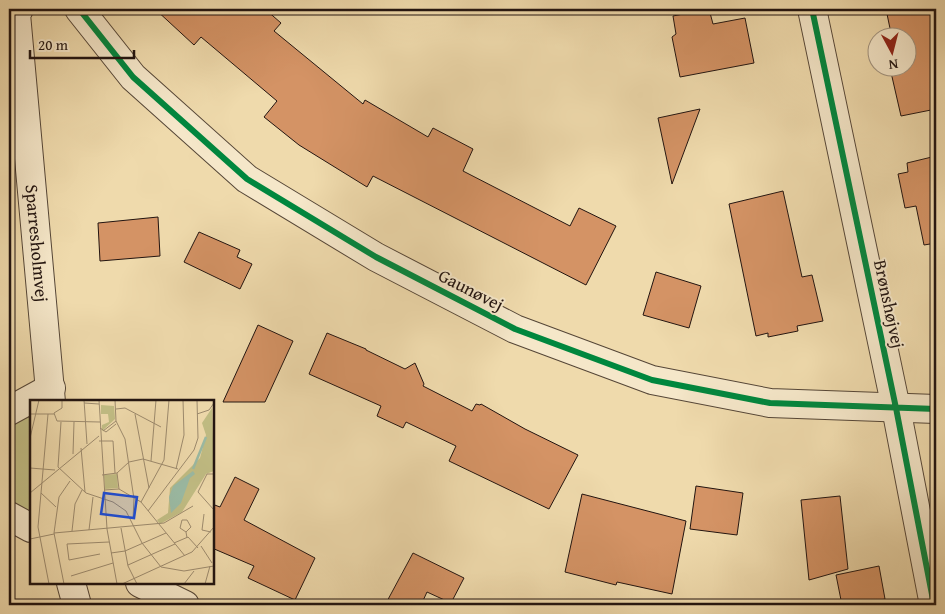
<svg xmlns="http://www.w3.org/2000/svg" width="945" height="614" viewBox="0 0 945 614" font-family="'Gentium Book Plus',serif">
<rect width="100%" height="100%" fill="#efdaac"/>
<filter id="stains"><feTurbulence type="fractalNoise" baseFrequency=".004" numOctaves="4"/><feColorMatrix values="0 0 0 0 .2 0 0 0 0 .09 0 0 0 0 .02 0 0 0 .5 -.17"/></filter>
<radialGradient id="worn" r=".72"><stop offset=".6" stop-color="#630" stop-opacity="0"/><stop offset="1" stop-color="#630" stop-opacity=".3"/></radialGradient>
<!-- green -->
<path fill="#c1bd84" stroke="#72684a" d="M 29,417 L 31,420 L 31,512 L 30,513 L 9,502 L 9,425 L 17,420 Z"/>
<!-- building -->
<path fill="#d49365" stroke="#221410" d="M 155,9 L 265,9 L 281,23 L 274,31 L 363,104 L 365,100 L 428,137 L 433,128 L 473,149 L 463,171 L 570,226 L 579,208 L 616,226 L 586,285 L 373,176 L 367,187 L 299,145 L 264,117 L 277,101 L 201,37 L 194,45 Z
M 709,9 L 713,24 L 745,18 L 754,63 L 680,77 L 672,37 L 676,34 L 673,16 Z
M 892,9 L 936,9 L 936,109 L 901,116 L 890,68 L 908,68 L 908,38 L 892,38 L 887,14 L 893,12 Z
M 700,109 L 672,184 L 658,118 Z
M 936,156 L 936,243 L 924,245 L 916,206 L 905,208 L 898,174 L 908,172 L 907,163 Z
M 783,191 L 802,277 L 812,275 L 823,321 L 797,326 L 798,331 L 768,337 L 768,333 L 756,336 L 729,204 Z
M 158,217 L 160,256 L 100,261 L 98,223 Z
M 199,232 L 240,250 L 237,257 L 252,264 L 240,289 L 184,262 Z
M 656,272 L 701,286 L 689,328 L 643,315 Z
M 258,325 L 293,341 L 265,402 L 223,402 Z
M 327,333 L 366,349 L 366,350 L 405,369 L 415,363 L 424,384 L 423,386 L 472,411 L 476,404 L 480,405 L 481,404 L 525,429 L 578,455 L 549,509 L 449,461 L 456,446 L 406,422 L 403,428 L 377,416 L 381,406 L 309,374 Z
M 235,477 L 259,489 L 244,520 L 315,558 L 295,600 L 248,578 L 254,566 L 212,548 L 212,504 L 220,507 Z
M 696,486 L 743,493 L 737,535 L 690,529 Z
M 582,494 L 686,521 L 672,594 L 617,582 L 616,585 L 565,572 Z
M 840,496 L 848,569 L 809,580 L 801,500 Z
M 413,553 L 464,578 L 451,603 L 427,592 L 421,605 L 385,605 Z
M 879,566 L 885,599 L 873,602 L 873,605 L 842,605 L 836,575 Z"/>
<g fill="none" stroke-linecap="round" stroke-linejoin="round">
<!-- minor casing -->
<g stroke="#554637" stroke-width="30">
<g id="minor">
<path id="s1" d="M 19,9 L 16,14 L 51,402"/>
<path d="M 79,9 L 133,77 L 247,179 L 376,257 L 515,329 L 652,380 L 770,403 L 936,409"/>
<path d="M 812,9 L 896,408 L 934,605"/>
<path d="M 9,411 L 51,388"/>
<path d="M 9,516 L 31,528"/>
<path d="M 71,583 L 77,605"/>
<path d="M 140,583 L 185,605"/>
</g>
</g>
<!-- minor -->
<use href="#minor" stroke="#f5e7c9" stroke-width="28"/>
<!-- cycleway casing -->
<g stroke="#f5e7c9" stroke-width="9">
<path id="cycleway" d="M 79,9 L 133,77 L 247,179 L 376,257 L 515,329 L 652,380 L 770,403 L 936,409
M 812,9 L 896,408 L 934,605"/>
</g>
<!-- cycleway -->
<use href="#cycleway" stroke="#00873e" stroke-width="6"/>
</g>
<g text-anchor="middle" stroke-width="4" stroke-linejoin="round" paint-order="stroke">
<!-- street labels -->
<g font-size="18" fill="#221410" stroke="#f5e7c9">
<text dy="6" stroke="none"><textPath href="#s1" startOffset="236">Sparresholmvej</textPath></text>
<text transform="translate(471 290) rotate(27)" y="6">Gaunøvej</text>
<text transform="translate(889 304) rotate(78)" y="6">Brønshøjvej</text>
</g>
</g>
<!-- overview -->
<g transform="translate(30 400)">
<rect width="184" height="184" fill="#efdaac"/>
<path d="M 71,5 L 84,6 L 85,19 L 72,31 L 72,25 L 79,22 L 78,14 L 71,14 ZM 182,8 L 184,71 L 176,74 L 152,112 L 130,124 L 127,120 L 138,113 L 140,88 L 170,58 L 176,35 L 172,23 ZM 87,74 L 88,88 L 75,89 L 74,75 Z" fill="#c1bd84"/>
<path d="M 163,71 L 165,74 L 160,78 L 151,103 L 141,113 L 139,97 L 143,86 Z" fill="#9bbba5"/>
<path fill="none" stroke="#9bbba5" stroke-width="2.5" d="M 163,69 L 176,37"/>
<path fill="none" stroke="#9d8b6e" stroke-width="1" d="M 32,0 L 32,8 L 24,13 L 27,21 L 70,22M 54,0 L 57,44M 69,0 L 77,129 L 87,184M 85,0 L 86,21 L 95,39 L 104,99 L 103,119M 54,3 L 69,4M 86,9 L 95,8 L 131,27M 0,14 L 24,14M 18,14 L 8,127 L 19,184M 105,14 L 119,88M 167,14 L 179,10 L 184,3M 31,22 L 28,67 L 56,93 L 83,102 L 96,111 L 112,143 L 131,167 L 154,171 L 184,166M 70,28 L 76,32 L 86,24M 73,31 L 86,21M 0,38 L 9,0M 69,41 L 83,41 L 85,73M 51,48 L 55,92M 43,54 L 44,22M 121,61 L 126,0M 0,68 L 25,70M 146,69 L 154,35 L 153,0M 87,73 L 89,89M 184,74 L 177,74 L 168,92 L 184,110M 72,75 L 87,73 L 99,62 L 113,59 L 148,69M 74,90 L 89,89 L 111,102 L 155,156M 0,93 L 69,36M 11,93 L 26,107M 111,102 L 134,60 L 139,0M 118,111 L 164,50 L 168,38 L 167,0M 174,114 L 172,130 L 181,132M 91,128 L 98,166 L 107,184M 59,130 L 63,97M 42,131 L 45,104 L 52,90M 156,132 L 150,128 L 152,120 L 157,120 L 161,127 L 156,132 L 157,138M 24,133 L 134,123 L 163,106M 0,139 L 24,134M 144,143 L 158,137 L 168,148M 171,146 L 182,163M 81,153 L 95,151 L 136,133M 70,154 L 39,160 L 37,144 L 79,142M 98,165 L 145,144M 41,176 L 83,163M 34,184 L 24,133 L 29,97 L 40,81M 92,184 L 162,152 L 184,127M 154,184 L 164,171M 175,184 L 180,166"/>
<path fill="#1d4ed8" fill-opacity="0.15" stroke="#1d4ed8" stroke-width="2.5" d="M 74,93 L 107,97 L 104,118 L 71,114 Z"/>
<rect width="184" height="184" fill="none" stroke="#221410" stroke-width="2.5"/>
</g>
<!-- margin -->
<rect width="945" height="614" fill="none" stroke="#efdaac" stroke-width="30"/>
<rect x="10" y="10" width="925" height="594" fill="none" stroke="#221410" stroke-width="2.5"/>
<rect x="15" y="15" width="915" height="584" fill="none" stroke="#221410"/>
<!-- north arrow -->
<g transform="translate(892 52) rotate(173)"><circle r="24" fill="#f5e7c9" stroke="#a1937f"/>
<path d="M0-4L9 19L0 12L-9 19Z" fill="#8f2418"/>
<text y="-8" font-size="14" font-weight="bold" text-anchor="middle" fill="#221410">N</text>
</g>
<!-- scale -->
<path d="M30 50v8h104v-8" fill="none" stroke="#221410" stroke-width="2.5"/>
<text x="38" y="50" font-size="15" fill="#221410" stroke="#f5e7c9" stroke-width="4" paint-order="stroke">20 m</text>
<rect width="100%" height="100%" filter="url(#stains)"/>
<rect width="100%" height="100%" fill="url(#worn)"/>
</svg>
